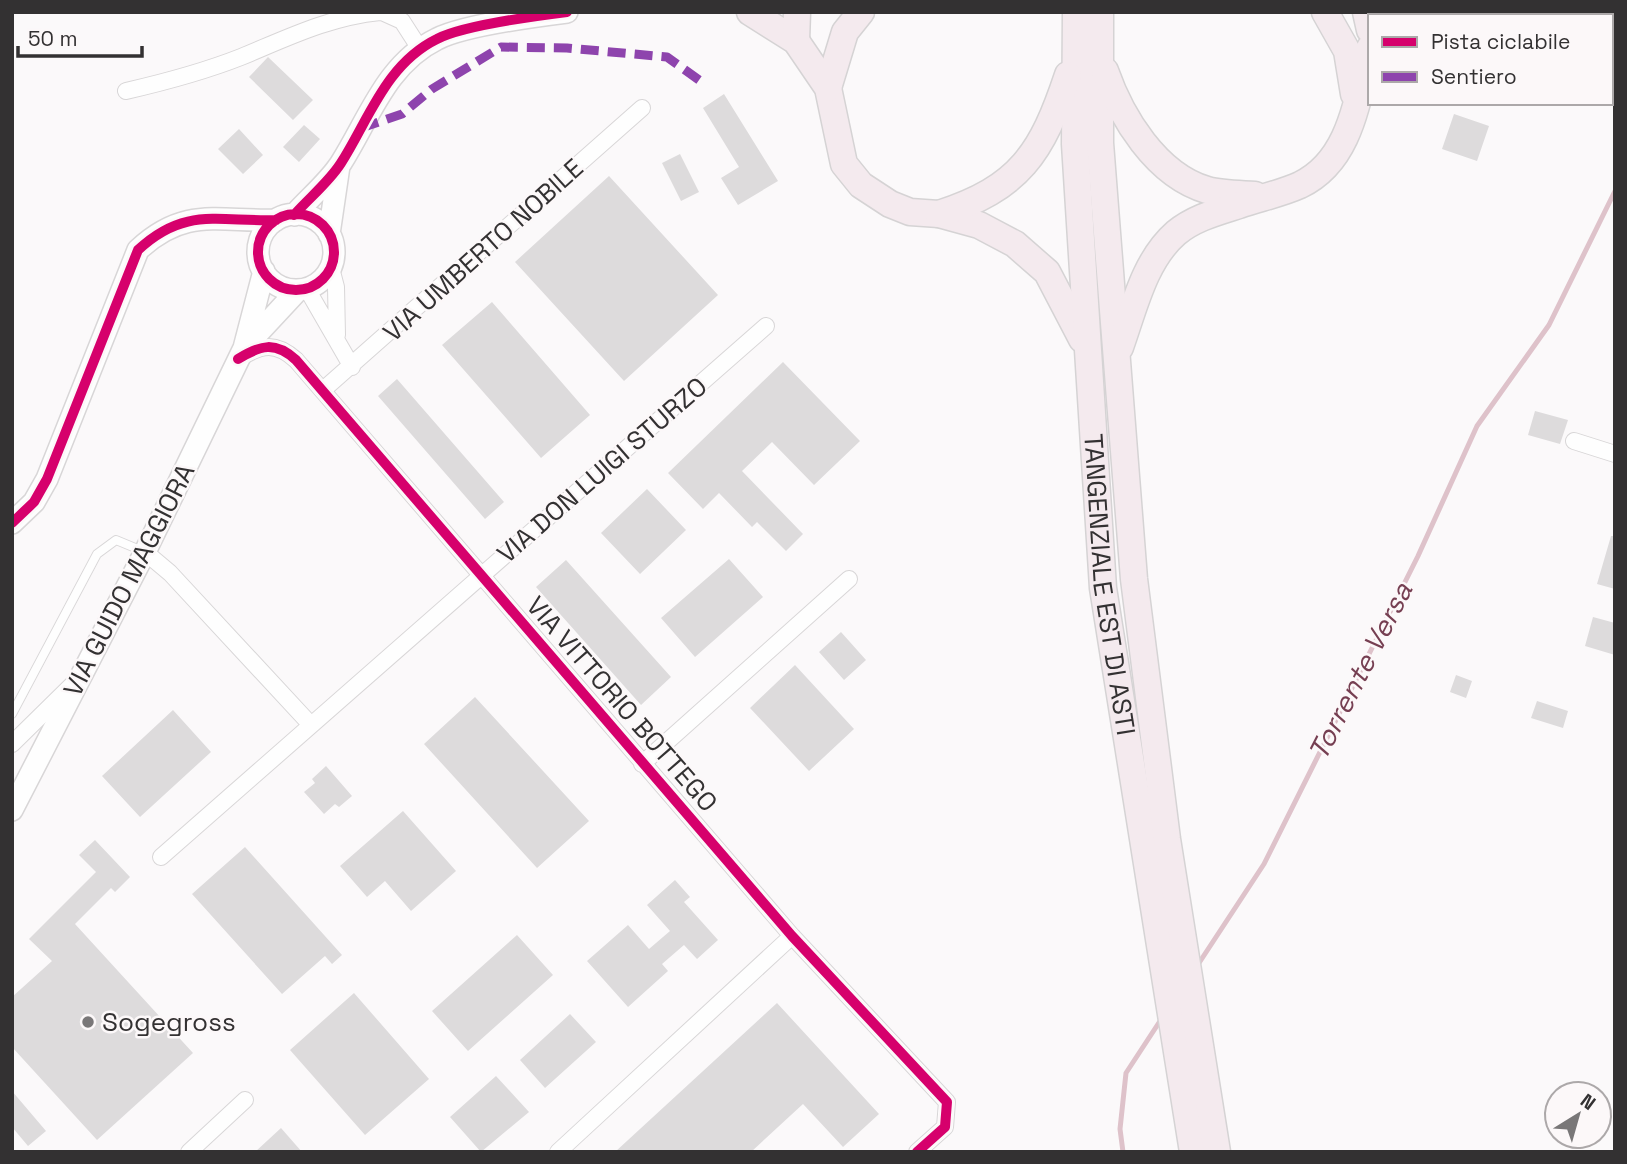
<svg xmlns="http://www.w3.org/2000/svg" width="1627" height="1164" viewBox="0 0 1627 1164" font-family="'Space Grotesk',sans-serif">
<rect width="100%" height="100%" fill="#fbf9fa"/>
<g fill="none" stroke-linecap="round" stroke-linejoin="round">
<!-- stream -->
<path stroke="#dec2ca" stroke-width="5" d="M 1197,966 L 1264,864 L 1418,556 L 1477,426 L 1549,325 L 1615,191
M 1123,1152 L 1120,1129 L 1126,1073 L 1162,1018"/>
</g>
<!-- building -->
<path fill="#dddbdc" d="M 268,57 L 313,100 L 293,120 L 249,77 Z
M 724,94 L 778,181 L 738,205 L 721,178 L 739,167 L 703,108 Z
M 1454,114 L 1489,126 L 1477,161 L 1442,149 Z
M 304,125 L 320,139 L 299,162 L 283,147 Z
M 239,129 L 263,155 L 243,174 L 218,149 Z
M 680,154 L 699,192 L 681,201 L 662,163 Z
M 609,176 L 718,295 L 624,381 L 515,262 Z
M 492,302 L 590,415 L 541,458 L 442,345 Z
M 783,362 L 860,441 L 814,485 L 772,442 L 742,471 L 803,534 L 786,551 L 757,522 L 752,527 L 719,493 L 703,509 L 668,473 Z
M 397,379 L 504,502 L 485,519 L 378,396 Z
M 1535,411 L 1568,420 L 1560,444 L 1528,435 Z
M 647,489 L 686,530 L 640,574 L 601,533 Z
M 1611,536 L 1615,536 L 1615,589 L 1597,584 Z
M 729,559 L 763,597 L 695,657 L 661,618 Z
M 566,560 L 671,677 L 641,705 L 536,587 Z
M 1593,617 L 1615,623 L 1615,655 L 1585,646 Z
M 841,632 L 866,660 L 844,680 L 819,652 Z
M 795,665 L 854,729 L 809,771 L 750,708 Z
M 1456,675 L 1472,681 L 1466,698 L 1450,692 Z
M 475,697 L 589,821 L 537,868 L 424,744 Z
M 1537,701 L 1568,711 L 1563,728 L 1531,718 Z
M 173,710 L 211,752 L 140,817 L 102,776 Z
M 326,766 L 352,796 L 339,807 L 335,804 L 324,814 L 304,792 L 315,783 L 312,779 Z
M 403,811 L 456,871 L 411,911 L 385,881 L 367,897 L 340,866 Z
M 95,840 L 130,877 L 115,892 L 111,888 L 75,924 L 193,1053 L 97,1140 L 12,1047 L 12,997 L 52,961 L 29,939 L 96,872 L 79,855 Z
M 245,847 L 342,955 L 332,964 L 325,956 L 282,994 L 192,894 Z
M 675,880 L 690,897 L 684,902 L 718,940 L 697,959 L 684,945 L 662,964 L 668,971 L 628,1007 L 587,961 L 628,925 L 649,949 L 670,931 L 647,905 Z
M 517,935 L 553,975 L 468,1051 L 432,1011 Z
M 354,993 L 429,1079 L 365,1135 L 290,1050 Z
M 777,1003 L 879,1114 L 843,1147 L 803,1104 L 751,1152 L 615,1152 Z
M 570,1014 L 596,1042 L 545,1088 L 520,1060 Z
M 496,1076 L 529,1112 L 481,1152 L 450,1117 Z
M 12,1091 L 46,1131 L 28,1146 L 12,1127 Z
M 281,1128 L 302,1152 L 255,1152 Z"/>
<g fill="none" stroke-linecap="round" stroke-linejoin="round">
<!-- service casing -->
<g stroke="#d8d6d7" stroke-width="10">
<path id="service" d="M 12,714 L 97,554 L 116,540 L 145,552"/>
</g>
<!-- minor casing -->
<g stroke="#d8d6d7" stroke-width="18">
<path id="minor" d="M 382,12 L 402,21 L 420,49
M 1611,63 L 1615,64
M 126,91 C 165,82 203,72 241,57 C 287,38 329,17 380,12
M 331,268 L 336,287 L 337,335
M 307,289 L 352,367
M 240,358 C 262,344 276,342 296,360 L 792,936 L 947,1102 L 945,1127 L 917,1152
M 323,390 L 642,108
M 1574,441 L 1615,454
M 145,552 L 170,573 L 311,725
M 12,744 L 72,685
M 642,764 L 849,579
M 161,857 L 766,326
M 189,1152 L 245,1100
M 558,1152 L 792,936"/>
</g>
<!-- tertiary casing -->
<g stroke="#d8d6d7" stroke-width="24">
<path id="tertiary" d="M258 252a38 38 0 1 1 76 0a38 38 0 1 1-76 0Z
M 294,215 C 309,198 329,182 341,163 C 369,119 386,64 437,39 C 464,25 535,16 567,12
M 329,234 L 339,166
M 245,347 L 298,290
M 12,523 L 34,502 L 47,479 L 138,250 C 185,206 219,222 276,220
M 12,810 L 145,552 L 244,348 L 264,271"/>
</g>
<!-- trunk casing -->
<g stroke="#d5d3d4" stroke-width="29">
<g id="trunk">
<path d="M 750,12 L 796,41 L 828,88 L 844,164 L 861,185 L 890,204 L 910,212 L 939,214 L 979,225 L 1015,244 L 1047,272 L 1082,339"/>
<path id="s1" d="M 1076,12 L 1075,144 L 1103,588 L 1193,1152"/>
<path d="M 1100,12 L 1100,143 L 1134,579 L 1167,839 L 1217,1152"/>
<path d="M 1325,12 L 1347,51 L 1354,94"/>
<path d="M 1366,12 L 1370,30"/>
<path d="M 1434,16 L 1441,15"/>
<path d="M 796,41 L 797,12"/>
<path d="M 1105,71 C 1121,117 1156,175 1207,190 C 1221,194 1239,194 1255,195"/>
<path d="M 828,88 L 845,32 L 861,12"/>
<path d="M 939,214 C 1020,188 1042,153 1068,75"/>
<path d="M 1120,347 C 1134,308 1144,261 1176,233 C 1194,218 1217,212 1239,205 C 1259,198 1280,194 1300,185 C 1352,160 1357,97 1370,48"/>
</g>
</g>
<!-- service -->
<use href="#service" stroke="#fefefe" stroke-width="8"/>
<!-- minor -->
<use href="#minor" stroke="#fefefe" stroke-width="16"/>
<!-- tertiary -->
<use href="#tertiary" stroke="#fefefe" stroke-width="21"/>
<!-- trunk -->
<use href="#trunk" stroke="#f4eaee" stroke-width="26"/>
<!-- quiet -->
<path stroke="#8e44ad" stroke-width="9" stroke-dasharray="18 9" stroke-linecap="butt" d="M 1456,12 L 1457,16
M 361,128 L 402,114 L 432,89 L 501,47 L 567,48 L 667,57 L 706,85"/>
<!-- cycleway casing -->
<g stroke="#fcf8f9" stroke-width="15">
<path id="cycleway" d="M258 252a38 38 0 1 1 76 0a38 38 0 1 1-76 0Z
M 294,215 C 309,198 329,182 341,163 C 369,119 386,64 437,39 C 464,25 535,16 567,12
M 238,359 C 261,345 275,341 296,360 L 792,936 L 947,1102 L 945,1127 L 917,1152
M 12,523 L 34,502 L 47,479 L 138,250 C 185,206 219,222 276,220"/>
</g>
<!-- cycleway -->
<use href="#cycleway" stroke="#d6006c" stroke-width="10"/>
</g>
<!-- markers -->
<circle fill="#797778" stroke="#fcf8f9" stroke-width="2.5" cx="88" cy="1022" r="7"/>
<g text-anchor="middle" stroke-width="5" stroke-linejoin="round" paint-order="stroke">
<!-- street labels -->
<g font-size="26" fill="#333132" stroke="#fcf8f9">
<text transform="translate(483 250) rotate(-42)" y="9">VIA UMBERTO NOBILE</text>
<text transform="translate(602 470) rotate(-41)" y="9">VIA DON LUIGI STURZO</text>
<text transform="translate(129 580) rotate(-63)" y="9">VIA GUIDO MAGGIORA</text>
<text dy="9" stroke="none"><textPath href="#s1" startOffset="574">TANGENZIALE EST DI ASTI</textPath></text>
<text transform="translate(622 704) rotate(49)" y="9">VIA VITTORIO BOTTEGO</text>
</g>
<!-- poi labels -->
<g font-size="26" fill="#333132" stroke="#fcf8f9" text-anchor="start">
<text x="102" y="1031">Sogegross</text>
</g>
<!-- water labels -->
<g font-size="28" font-style="italic" fill="#763f52" stroke="#fcf8f9">
<text transform="translate(1360 671) rotate(-63)" y="10">Torrente Versa</text>
</g>
</g>
<!-- border -->
<rect width="1627" height="1164" fill="none" stroke="#333132" stroke-width="28"/>
<!-- legend -->
<rect x="1368" y="14" width="245" height="91" fill="#fcf8f9" stroke="#aca8a9" stroke-width="2"/>
<rect x="1382" y="37" width="35" height="10" fill="#d6006c" stroke="#aca8a9" stroke-width="2"/>
<text x="1431" y="49" font-size="21" fill="#333132">Pista ciclabile</text>
<rect x="1382" y="72" width="35" height="10" fill="#8e44ad" stroke="#aca8a9" stroke-width="2"/>
<text x="1431" y="84" font-size="21" fill="#333132">Sentiero</text>
<!-- north arrow -->
<g transform="translate(1578 1115) rotate(37)"><circle r="33" fill="#fcf8f9" stroke="#aca8a9" stroke-width="2"/>
<path d="M0-5L12 26L0 18L-12 26Z" fill="#797778"/>
<text y="-10" font-size="19" font-weight="bold" text-anchor="middle" fill="#333132">N</text>
</g>
<!-- scale -->
<path d="M18 46v10h124v-10" fill="none" stroke="#333132" stroke-width="3.5"/>
<text x="28" y="46" font-size="21" fill="#333132" stroke="#fcf8f9" stroke-width="5" paint-order="stroke">50 m</text>
</svg>
